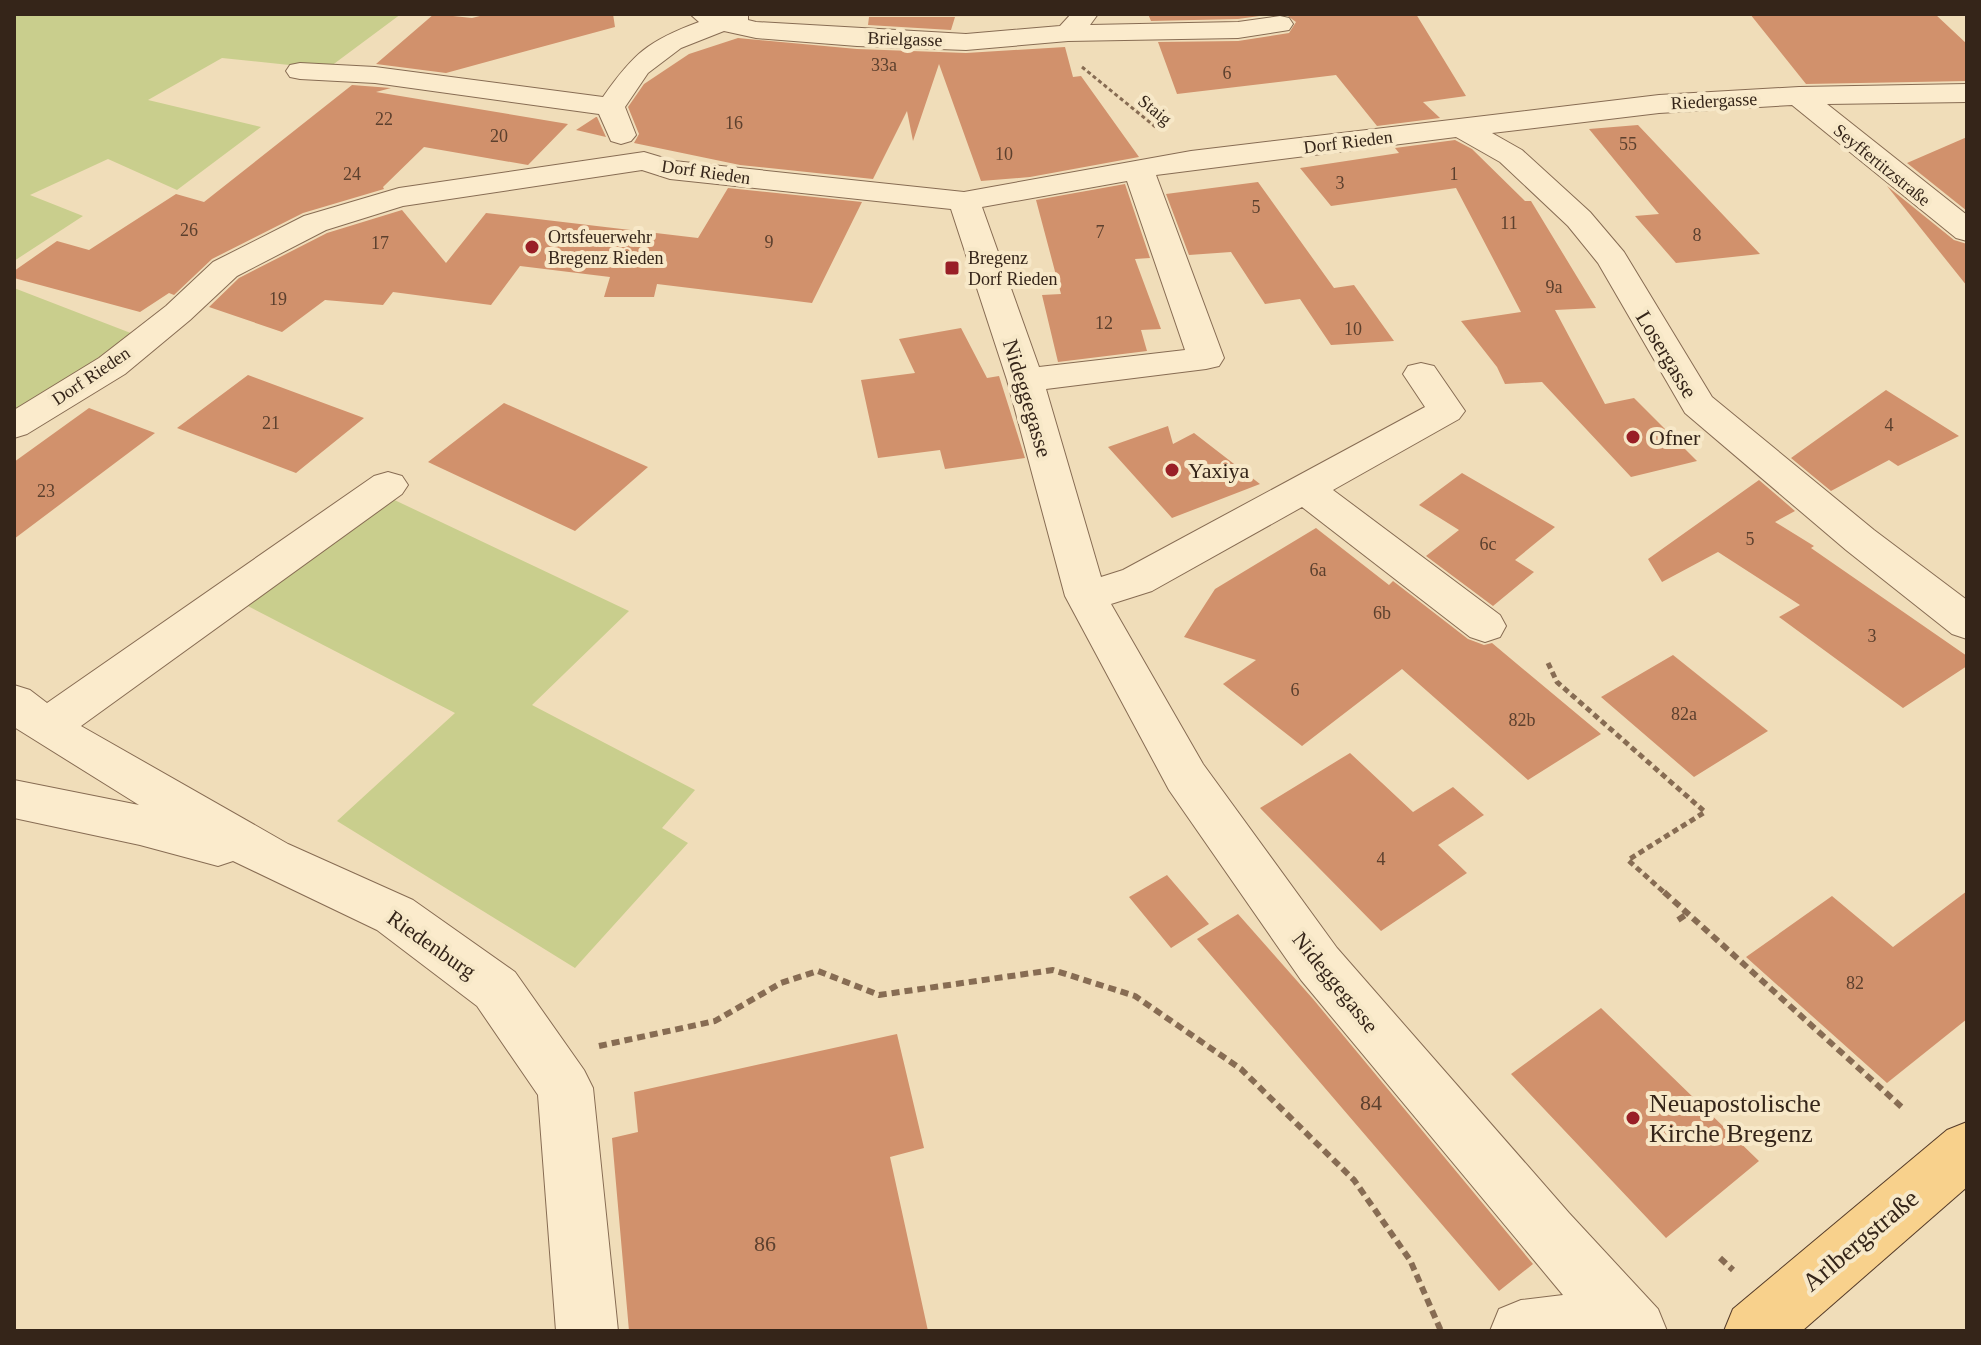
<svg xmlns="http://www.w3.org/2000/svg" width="1981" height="1345" viewBox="0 0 1981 1345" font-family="'Times New Roman',serif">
<rect width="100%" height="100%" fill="#f0ddb9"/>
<!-- green -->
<path fill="#c9ce8d" d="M 14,14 L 401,14 L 327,69 L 222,58 L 148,100 L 261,127 L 177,190 L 108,159 L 30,195 L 83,216 L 14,261 Z
M 14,288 L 141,337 L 14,419 Z
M 386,496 L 629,611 L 532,705 L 695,790 L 662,828 L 688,843 L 575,968 L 337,821 L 455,713 L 246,605 Z"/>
<!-- building -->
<path fill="#d1916c" d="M 434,14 L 472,18 L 488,14 L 613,14 L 615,27 L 446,73 L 376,64 Z
M 1148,14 L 1273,14 L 1238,19 L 1151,21 Z
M 1285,14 L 1416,14 L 1466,96 L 1423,102 L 1440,118 L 1377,126 L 1336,75 L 1177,94 L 1158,42 L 1238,41 L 1289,33 L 1296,22 Z
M 1750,14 L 1935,14 L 1967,44 L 1967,81 L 1806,84 Z
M 869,17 L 955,17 L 951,30 L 868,25 Z
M 738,38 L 857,49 L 966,53 L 1065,47 L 1073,77 L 1081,76 L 1139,157 L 1030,177 L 981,181 L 939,64 L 913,141 L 907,111 L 873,179 L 740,165 L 634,143 L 639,134 L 628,107 L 644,84 L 689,54 Z
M 352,85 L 391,88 L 376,92 L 568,124 L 528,165 L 424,147 L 383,187 L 384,189 L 303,213 L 212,259 L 174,295 L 169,293 L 140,312 L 14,278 L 14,271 L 57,241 L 89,250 L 176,194 L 204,202 Z
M 597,117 L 606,137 L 576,130 L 596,117 Z
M 1638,125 L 1760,254 L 1676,263 L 1635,216 L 1659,214 L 1589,129 Z
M 1967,137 L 1967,211 L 1907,163 Z
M 1455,140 L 1472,149 L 1525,201 L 1531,201 L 1596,308 L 1555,310 L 1605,404 L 1634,398 L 1697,461 L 1631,477 L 1542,382 L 1505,384 L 1497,367 L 1461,321 L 1521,312 L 1456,188 L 1331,206 L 1300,168 L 1399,153 L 1395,148 Z
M 1258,182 L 1334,288 L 1354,285 L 1394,341 L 1331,345 L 1300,299 L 1265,304 L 1231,252 L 1189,255 L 1166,194 Z
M 1125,184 L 1150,258 L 1135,259 L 1161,329 L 1141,330 L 1147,351 L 1058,362 L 1042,295 L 1061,294 L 1036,200 Z
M 1887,186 L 1954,240 L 1967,244 L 1967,286 Z
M 728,188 L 862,202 L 812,303 L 657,284 L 654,297 L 604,297 L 610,277 L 520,266 L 491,305 L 393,292 L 383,305 L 325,300 L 282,332 L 209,307 L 239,278 L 327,233 L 402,210 L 446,263 L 486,213 L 698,238 Z
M 961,328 L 987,378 L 999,376 L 1025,458 L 945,469 L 940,450 L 878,458 L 861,380 L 915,373 L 899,339 Z
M 248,375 L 364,418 L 296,473 L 177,428 Z
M 1886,390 L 1959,436 L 1898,466 L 1889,460 L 1831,491 L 1791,458 Z
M 504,403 L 648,467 L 575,531 L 428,462 Z
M 89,408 L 155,433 L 14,539 L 14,462 Z
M 1168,426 L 1173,444 L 1194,433 L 1260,484 L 1172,518 L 1108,447 Z
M 1462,473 L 1555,527 L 1515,560 L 1534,572 L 1493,606 L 1426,556 L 1459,530 L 1419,505 Z
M 1759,480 L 1795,511 L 1775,522 L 1814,546 L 1811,548 L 1967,656 L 1967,666 L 1903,708 L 1779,617 L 1800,605 L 1718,552 L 1662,582 L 1648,559 Z
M 1316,528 L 1389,585 L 1393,581 L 1468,639 L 1484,645 L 1492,643 L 1601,734 L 1528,780 L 1402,669 L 1302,746 L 1223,684 L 1256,660 L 1184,637 L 1215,589 Z
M 1673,655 L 1768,731 L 1694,777 L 1601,697 Z
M 1350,753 L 1413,812 L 1453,787 L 1484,815 L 1438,845 L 1467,873 L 1381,931 L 1260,808 Z
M 1167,875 L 1209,924 L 1171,948 L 1129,897 Z
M 1967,891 L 1967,1019 L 1887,1083 L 1746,957 L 1832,896 L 1893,947 Z
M 1238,914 L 1313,999 L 1533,1264 L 1499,1291 L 1197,939 Z
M 1601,1008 L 1759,1161 L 1666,1238 L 1511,1074 Z
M 897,1034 L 924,1148 L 890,1157 L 928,1331 L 629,1331 L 612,1138 L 638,1132 L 634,1092 Z"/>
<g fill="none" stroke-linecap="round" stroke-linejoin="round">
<!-- minor casing -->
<g stroke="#876c53" stroke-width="2">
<path id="minor" d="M 690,14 L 748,14 L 748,20 L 756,22 L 966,34 L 1060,26 L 1071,14 L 1098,14 L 1090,25 L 1238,22 L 1280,16 L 1289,18 L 1293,24 L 1289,30 L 1238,38 L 1068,41 L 966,50 L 857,46 L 756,38 L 724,31 L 681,48 L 648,73 L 625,107 L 636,135 L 631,141 L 621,144 L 611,141 L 599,114 L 375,83 L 300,79 L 290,77 L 286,71 L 290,65 L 300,63 L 375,67 L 603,97 C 634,53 648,41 699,22 Z
M 1967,84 L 1967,102 L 1827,104 L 1967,215 L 1967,241 L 1956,238 L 1792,105 L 1659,113 L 1492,133 L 1522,150 L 1590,212 L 1624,252 L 1712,397 L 1874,530 L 1967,600 L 1967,639 L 1952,634 L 1846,550 L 1685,413 L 1598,263 L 1568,226 L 1500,162 L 1456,137 L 1156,175 L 1224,358 L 1219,366 L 1206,369 L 1046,389 L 1101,577 L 1123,570 L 1425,407 L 1403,374 L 1408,366 L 1421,363 L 1434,366 L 1465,411 L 1459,419 L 1333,490 L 1500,615 L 1506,626 L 1500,637 L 1485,642 L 1470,637 L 1302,507 L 1152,591 L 1111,604 L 1203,764 L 1337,948 L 1569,1213 L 1658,1309 L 1667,1331 L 1490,1331 L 1499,1309 L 1521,1300 L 1563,1295 L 1301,980 L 1169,790 L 1065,596 L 1007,380 L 951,209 L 670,179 L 642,170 L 403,206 L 326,230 L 237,276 L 190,320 L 125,374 L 27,434 L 14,438 L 14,410 L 99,358 L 166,306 L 213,262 L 304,216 L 399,188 L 644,152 L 674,161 L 964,192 L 1191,151 L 1659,95 L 1799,87 ZM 1127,181 L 1185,350 L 1039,367 L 982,207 Z
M 388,472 L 402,476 L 408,485 L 402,494 L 81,726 L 288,844 L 413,900 L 515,972 L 584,1070 L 593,1088 L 618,1331 L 556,1331 L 538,1095 L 477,1006 L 377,930 L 233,861 L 218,866 L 140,845 L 14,818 L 14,780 L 139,805 L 14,727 L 14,685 L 30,690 L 47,703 L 374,476 Z"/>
</g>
<!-- major casing -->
<g stroke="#543a28" stroke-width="2">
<path id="major" d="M 1967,1122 L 1967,1187 L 1802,1331 L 1724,1331 L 1733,1309 L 1947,1130 Z"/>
</g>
<!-- path-far2 -->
<path stroke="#876c53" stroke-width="3" stroke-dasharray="4 3" stroke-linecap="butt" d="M 1082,67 L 1158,129"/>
<!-- path-far1 -->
<path stroke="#876c53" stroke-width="5" stroke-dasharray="6 4" stroke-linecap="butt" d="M 1548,663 L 1557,682 L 1705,812 L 1628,860 L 1666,894"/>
<!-- path -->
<path stroke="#876c53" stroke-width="6" stroke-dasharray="8 5" stroke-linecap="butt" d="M 1664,892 L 1905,1110
M 1678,920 L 1687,914
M 599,1046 L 715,1021 L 781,983 L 818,971 L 879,995 L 1053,970 L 1135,996 L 1241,1069 L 1354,1180 L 1410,1260 L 1441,1331
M 1720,1258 L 1733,1270"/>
<!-- minor -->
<use href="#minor" fill="#fbebcc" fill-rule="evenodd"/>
<!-- major -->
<use href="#major" fill="#f8d18c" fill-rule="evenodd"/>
</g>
<!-- markers -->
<g fill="#991f26" stroke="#f7e8c8" stroke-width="3">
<circle cx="532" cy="247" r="8"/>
<rect x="944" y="260" width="16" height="16" rx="4"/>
<circle cx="1633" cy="437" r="8"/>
<circle cx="1172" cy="470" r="8"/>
<circle cx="1633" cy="1118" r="8"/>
</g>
<g text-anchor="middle" stroke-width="8" stroke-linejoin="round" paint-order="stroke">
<!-- far-street labels -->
<g font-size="18" fill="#352519" stroke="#f7e8c8">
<text transform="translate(905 39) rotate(2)" y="6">Brielgasse</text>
<text transform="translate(1714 101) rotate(-3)" y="6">Riedergasse</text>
<text transform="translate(1155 110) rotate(39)" y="6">Staig</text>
<text transform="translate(1348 142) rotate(-7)" y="6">Dorf Rieden</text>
<text transform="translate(1882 165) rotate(39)" y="6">Seyffertitzstraße</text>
<text transform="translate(706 172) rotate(8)" y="6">Dorf Rieden</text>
<text transform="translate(91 376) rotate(-34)" y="6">Dorf Rieden</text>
</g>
<!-- number labels -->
<g font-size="18" fill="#5c402e">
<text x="884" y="71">33a</text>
<text x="1227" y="79">6</text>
<text x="384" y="125">22</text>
<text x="734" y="129">16</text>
<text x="499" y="142">20</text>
<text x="1628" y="150">55</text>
<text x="1004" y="160">10</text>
<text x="352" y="180">24</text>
<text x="1454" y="180">1</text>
<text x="1340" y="189">3</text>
<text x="1256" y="213">5</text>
<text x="1509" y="229">11</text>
<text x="189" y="236">26</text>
<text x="1100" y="238">7</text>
<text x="1697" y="241">8</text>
<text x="769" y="248">9</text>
<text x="380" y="249">17</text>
<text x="1554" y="293">9a</text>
<text x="278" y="305">19</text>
<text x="1104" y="329">12</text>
<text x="1353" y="335">10</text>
<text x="271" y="429">21</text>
<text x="1889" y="431">4</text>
<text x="46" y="497">23</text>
<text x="1750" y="545">5</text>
<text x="1488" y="550">6c</text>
<text x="1318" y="576">6a</text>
<text x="1382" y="619">6b</text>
<text x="1872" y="642">3</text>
<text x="1295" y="696">6</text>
<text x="1684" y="720">82a</text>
<text x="1522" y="726">82b</text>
<text x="1381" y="865">4</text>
<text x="1855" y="989">82</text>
</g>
<!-- far-poi labels -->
<g font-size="18" fill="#352519" stroke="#f7e8c8" text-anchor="start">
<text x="548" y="243">Ortsfeuerwehr<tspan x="548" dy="21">Bregenz Rieden</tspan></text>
<text x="968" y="264">Bregenz<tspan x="968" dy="21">Dorf Rieden</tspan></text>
</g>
<!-- street labels -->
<g font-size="22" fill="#352519" stroke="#f7e8c8">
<text transform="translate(1667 354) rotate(59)" y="8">Losergasse</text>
<text transform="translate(1028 398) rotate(73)" y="8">Nideggegasse</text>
<text transform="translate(432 944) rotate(35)" y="8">Riedenburg</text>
<text transform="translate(1336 982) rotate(51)" y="8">Nideggegasse</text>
</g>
<!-- poi labels -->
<g font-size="22" fill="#352519" stroke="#f7e8c8" text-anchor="start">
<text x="1649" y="445">Ofner</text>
<text x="1188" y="478">Yaxiya</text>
</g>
<!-- near-number labels -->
<g font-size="22" fill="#5c402e">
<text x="1371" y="1110">84</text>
<text x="765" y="1251">86</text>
</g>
<!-- near-poi labels -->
<g font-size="26" fill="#352519" stroke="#f7e8c8" text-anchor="start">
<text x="1649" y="1112">Neuapostolische<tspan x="1649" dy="30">Kirche Bregenz</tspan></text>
</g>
<!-- near-street labels -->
<g font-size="26" fill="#352519" stroke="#f7e8c8">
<text transform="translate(1860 1240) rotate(-40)" y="9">Arlbergstraße</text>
</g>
</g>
<!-- border -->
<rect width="1981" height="1345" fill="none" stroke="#352519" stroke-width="32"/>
</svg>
